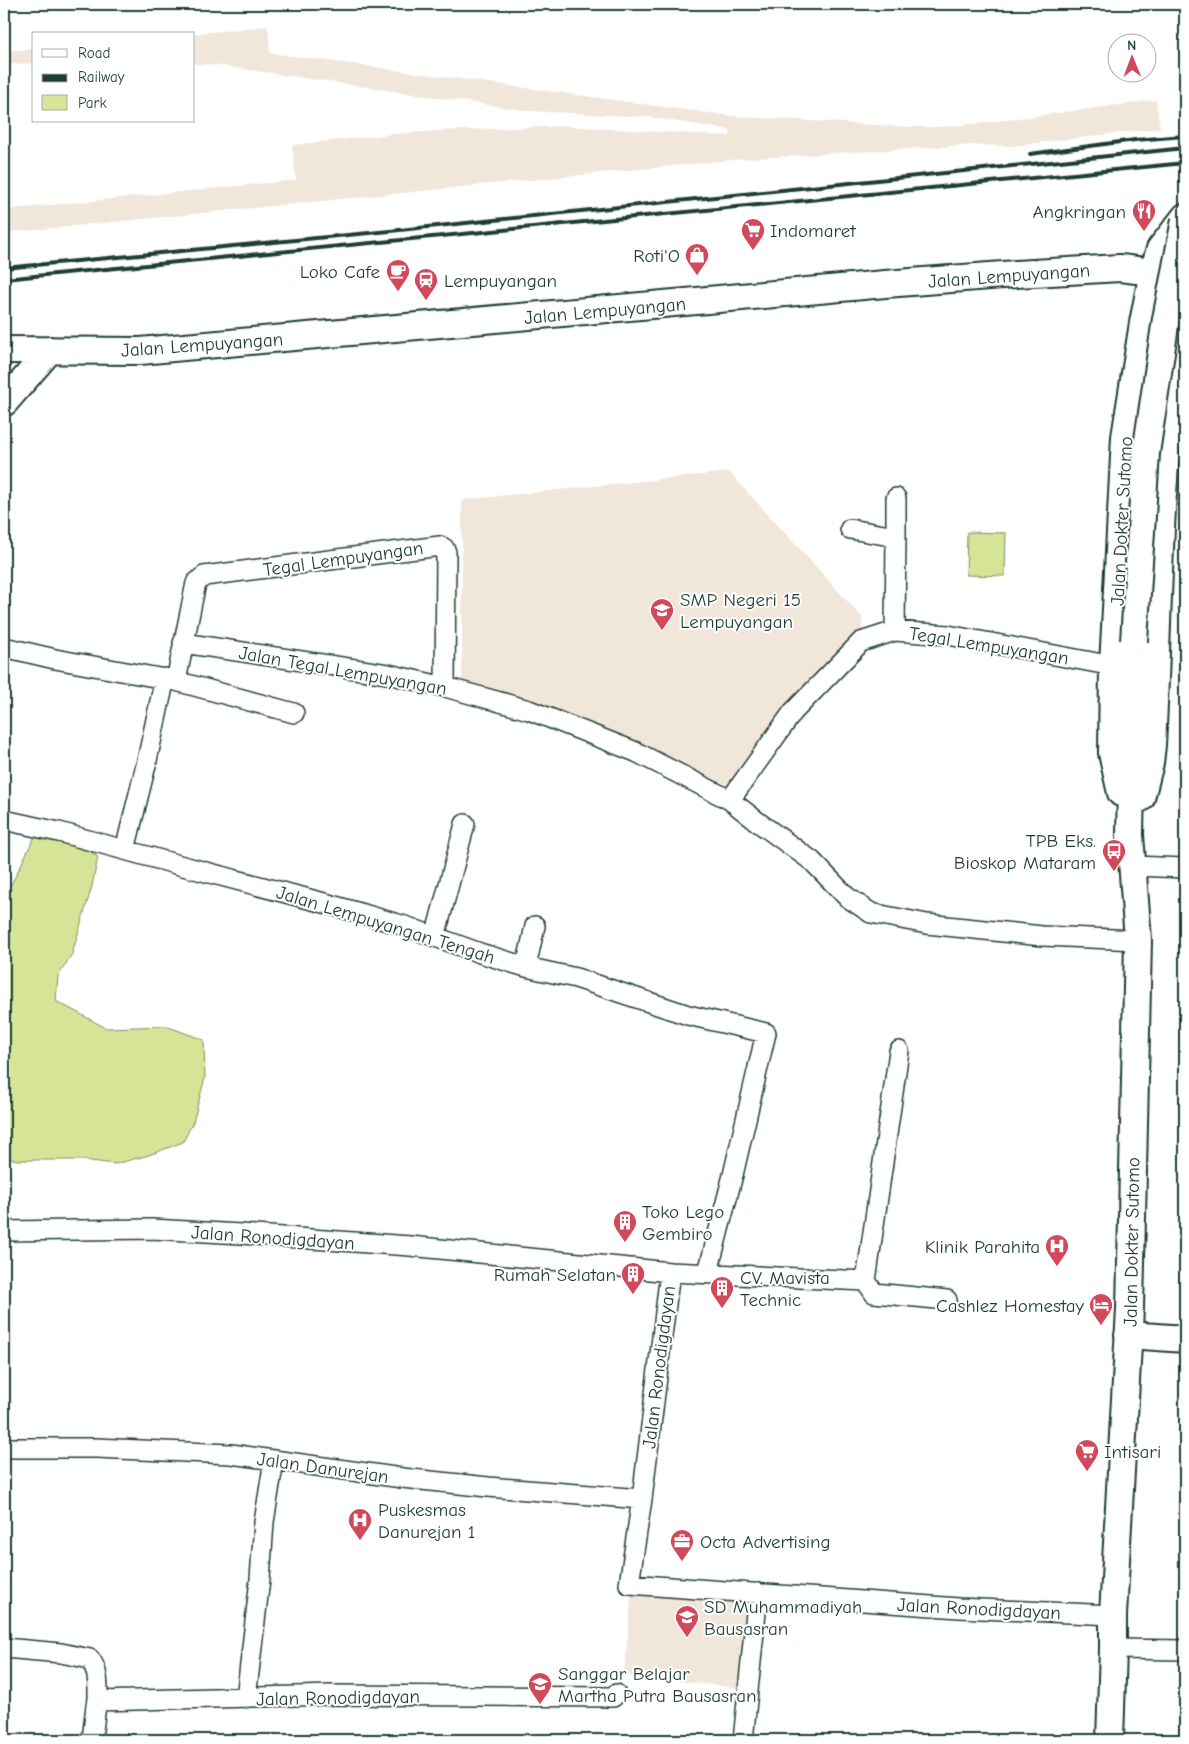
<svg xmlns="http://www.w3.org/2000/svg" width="1189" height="1744" viewBox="0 0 1189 1744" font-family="'Comic Neue',sans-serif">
<rect width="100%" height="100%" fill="#fff"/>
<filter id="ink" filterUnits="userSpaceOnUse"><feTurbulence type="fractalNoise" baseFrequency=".02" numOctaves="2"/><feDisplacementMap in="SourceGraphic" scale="10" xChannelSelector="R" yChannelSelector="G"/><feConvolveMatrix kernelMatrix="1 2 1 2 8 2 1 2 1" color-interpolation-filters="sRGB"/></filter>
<g filter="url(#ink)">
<!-- built -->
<path fill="#f0e7da" d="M 268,26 L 270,53 L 731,116 L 908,127 L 939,127 L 974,124 L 1156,100 L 1160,128 L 1011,146 L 971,145 L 741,159 L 4,233 L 4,210 L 296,180 L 292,145 L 392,134 L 438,131 L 566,126 L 730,136 L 730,130 L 647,117 L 530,111 L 216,65 L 194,64 L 194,34 L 192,34 Z
M 34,49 L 34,63 L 4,65 L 4,51 Z
M 729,472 L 862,617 L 862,644 L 730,786 L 462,682 L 462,500 Z
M 632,1591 L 750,1602 L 742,1688 L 624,1675 Z"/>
<!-- green -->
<path fill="#d5e497" stroke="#7a9066" d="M 967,532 L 1006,533 L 1005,576 L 966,575 Z
M 40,836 L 88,850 L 98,857 L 92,886 L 72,954 L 58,976 L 56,1001 L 106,1028 L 166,1026 L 204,1040 L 205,1078 L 193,1122 L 183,1142 L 149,1155 L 115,1164 L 82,1160 L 17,1160 L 4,1157 L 4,895 L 15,877 L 34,838 Z"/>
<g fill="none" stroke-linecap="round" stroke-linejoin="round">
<!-- street casing -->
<g stroke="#1f3d34" stroke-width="22">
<path id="street" d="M 896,498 L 896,537
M 850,529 L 896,537 L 895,631
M 183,643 L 388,674 L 445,687 L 529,710 L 636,752 L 730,800 L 758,822 L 812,861 L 847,897 L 871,913 L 927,924 L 1042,936 L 1138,940
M 4,647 L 55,659 L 176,681 L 196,583 L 204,576 L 440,546 L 444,548 L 446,552 L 445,687
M 176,681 L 294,713
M 730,800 L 793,712 L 861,642 L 895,631 L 948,635 L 1113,666
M 4,820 L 59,832 L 183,866 L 328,904 L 405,926 L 480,953 L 526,967 L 576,978 L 688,1015 L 766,1033 L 733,1175 L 708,1272
M 125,850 L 146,765 L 165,678
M 1133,866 L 1185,868
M 435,937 L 465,824
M 526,967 L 535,926
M 4,1231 L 152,1229 L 241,1234 L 410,1246 L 670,1272 L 642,1499 L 629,1584 L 959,1608 L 1113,1615
M 670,1272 L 866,1281 L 874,1293 L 947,1300
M 866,1281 L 899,1051
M 4,1448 L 96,1448 L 231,1454 L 402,1478 L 488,1487 L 642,1499
M 4,1648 L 61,1653 L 90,1659 C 99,1671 98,1686 98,1701 L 96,1705 L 92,1740
M 1113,1649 L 1185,1650
M 246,1698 L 260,1579 L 264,1522 L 274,1460
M 98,1701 L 333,1695 L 613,1697 L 616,1694
M 743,1740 L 758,1593"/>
</g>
<!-- secondary casing -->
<g stroke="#1f3d34" stroke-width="30">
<path id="secondary" d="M 4,350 L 140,351 L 885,284 L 1016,274 L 1120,268 L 1153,272 L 1185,315
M 5,402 L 50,350
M 1121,793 L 1112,753 L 1113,666 L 1125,437 L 1143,323 L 1153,272 L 1160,249 L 1185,217
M 1141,798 L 1150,763 L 1152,745 C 1160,605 1156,462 1185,323
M 1128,1335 L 1185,1339
M 1110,1740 L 1113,1649 L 1113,1615 L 1130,1309 L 1138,940 L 1130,835 L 1134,641"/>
</g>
<!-- street -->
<use href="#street" stroke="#fff" stroke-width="19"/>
<!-- secondary -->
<use href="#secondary" stroke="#fff" stroke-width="26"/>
<!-- rail -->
<path stroke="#1f3d34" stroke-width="4" d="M 1030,154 L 1135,140 L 1185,136
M 4,268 L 390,231 L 1185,148
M 4,279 L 1185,163"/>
<!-- secondary-bridge casing -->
<g stroke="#1f3d34" stroke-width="30" stroke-linecap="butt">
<path id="secondary-bridge" d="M 1134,641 L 1146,453 L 1166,319 L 1185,220"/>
</g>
<!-- secondary-bridge -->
<use href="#secondary-bridge" stroke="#fff" stroke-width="26"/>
</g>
</g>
<!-- icons -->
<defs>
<g id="restaurant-pin" transform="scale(1.25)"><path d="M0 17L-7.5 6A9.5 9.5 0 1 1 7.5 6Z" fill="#d1495b" stroke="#fff"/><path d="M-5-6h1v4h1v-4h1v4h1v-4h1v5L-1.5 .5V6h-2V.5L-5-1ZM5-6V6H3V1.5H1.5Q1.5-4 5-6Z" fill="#fff"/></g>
<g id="supermarket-pin" transform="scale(1.25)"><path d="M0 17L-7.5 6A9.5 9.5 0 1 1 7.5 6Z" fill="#d1495b" stroke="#fff"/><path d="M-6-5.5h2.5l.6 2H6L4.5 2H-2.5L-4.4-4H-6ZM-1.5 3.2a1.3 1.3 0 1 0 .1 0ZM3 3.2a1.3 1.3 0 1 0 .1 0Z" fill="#fff"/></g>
<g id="shop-pin" transform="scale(1.25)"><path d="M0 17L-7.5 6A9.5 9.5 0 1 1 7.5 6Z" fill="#d1495b" stroke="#fff"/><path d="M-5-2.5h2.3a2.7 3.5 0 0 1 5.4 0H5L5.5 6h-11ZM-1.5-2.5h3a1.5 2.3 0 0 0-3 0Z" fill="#fff"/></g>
<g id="cafe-pin" transform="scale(1.25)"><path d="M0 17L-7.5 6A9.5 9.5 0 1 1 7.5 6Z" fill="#d1495b" stroke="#fff"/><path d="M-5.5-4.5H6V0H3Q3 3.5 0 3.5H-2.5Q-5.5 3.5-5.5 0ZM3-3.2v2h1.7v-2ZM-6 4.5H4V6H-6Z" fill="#fff"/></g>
<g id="station-pin" transform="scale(1.25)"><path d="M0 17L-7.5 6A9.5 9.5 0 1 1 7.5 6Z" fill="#d1495b" stroke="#fff"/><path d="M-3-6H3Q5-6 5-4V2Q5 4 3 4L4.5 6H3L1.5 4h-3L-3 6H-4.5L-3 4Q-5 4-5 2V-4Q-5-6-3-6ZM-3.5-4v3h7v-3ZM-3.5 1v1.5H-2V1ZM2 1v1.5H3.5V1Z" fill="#fff"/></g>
<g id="school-pin" transform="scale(1.25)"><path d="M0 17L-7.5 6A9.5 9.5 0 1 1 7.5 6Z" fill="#d1495b" stroke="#fff"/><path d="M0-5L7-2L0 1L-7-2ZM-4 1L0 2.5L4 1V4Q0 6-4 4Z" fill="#fff"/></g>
<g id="bus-pin" transform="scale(1.25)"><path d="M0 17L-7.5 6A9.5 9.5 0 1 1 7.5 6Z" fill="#d1495b" stroke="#fff"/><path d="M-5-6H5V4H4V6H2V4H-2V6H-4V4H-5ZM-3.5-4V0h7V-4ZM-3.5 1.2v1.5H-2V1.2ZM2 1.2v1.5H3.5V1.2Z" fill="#fff"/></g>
<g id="building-pin" transform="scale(1.25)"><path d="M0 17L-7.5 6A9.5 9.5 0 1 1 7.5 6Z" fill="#d1495b" stroke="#fff"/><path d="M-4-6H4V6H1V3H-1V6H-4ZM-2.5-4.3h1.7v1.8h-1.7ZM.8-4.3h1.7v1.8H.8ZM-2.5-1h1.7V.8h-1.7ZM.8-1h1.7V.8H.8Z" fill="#fff"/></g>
<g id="hospital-pin" transform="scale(1.25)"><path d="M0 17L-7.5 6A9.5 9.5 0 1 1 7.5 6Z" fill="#d1495b" stroke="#fff"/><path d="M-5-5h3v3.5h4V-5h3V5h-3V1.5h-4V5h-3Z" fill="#fff"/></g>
<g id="hotel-pin" transform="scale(1.25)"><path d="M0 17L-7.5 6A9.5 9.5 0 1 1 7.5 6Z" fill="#d1495b" stroke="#fff"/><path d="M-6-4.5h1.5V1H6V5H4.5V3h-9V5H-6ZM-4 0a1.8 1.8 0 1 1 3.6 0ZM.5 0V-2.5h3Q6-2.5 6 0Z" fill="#fff"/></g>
<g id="office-pin" transform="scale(1.25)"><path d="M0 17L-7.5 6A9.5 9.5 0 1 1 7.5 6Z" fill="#d1495b" stroke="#fff"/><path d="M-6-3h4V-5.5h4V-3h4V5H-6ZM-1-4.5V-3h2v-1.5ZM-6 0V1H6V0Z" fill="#fff"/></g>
</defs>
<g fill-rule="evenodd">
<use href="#restaurant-pin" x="1144" y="211"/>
<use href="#supermarket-pin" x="753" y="230"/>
<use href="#shop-pin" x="697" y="255"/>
<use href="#cafe-pin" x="398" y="271"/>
<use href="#station-pin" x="426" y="280"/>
<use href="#school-pin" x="662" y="610"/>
<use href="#bus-pin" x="1114" y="851"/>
<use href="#building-pin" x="625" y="1222"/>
<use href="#hospital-pin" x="1057" y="1246"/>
<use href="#building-pin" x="633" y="1274"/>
<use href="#building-pin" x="722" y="1288"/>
<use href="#hotel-pin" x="1101" y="1305"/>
<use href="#supermarket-pin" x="1087" y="1451"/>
<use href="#hospital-pin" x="360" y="1520"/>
<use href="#office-pin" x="682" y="1541"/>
<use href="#school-pin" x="687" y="1617"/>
<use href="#school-pin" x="540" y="1684"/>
</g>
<g text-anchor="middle" stroke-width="4" stroke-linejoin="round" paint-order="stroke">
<!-- poi labels -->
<g font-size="19" fill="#1f3d34" stroke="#fff" text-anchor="start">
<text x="1126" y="218" text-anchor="end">Angkringan</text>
<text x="770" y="237">Indomaret</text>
<text x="680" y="262" text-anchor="end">Roti'O</text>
<text x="380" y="278" text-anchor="end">Loko Cafe</text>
<text x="444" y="287">Lempuyangan</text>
<text x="680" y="606">SMP Negeri 15<tspan x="680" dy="22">Lempuyangan</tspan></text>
<text x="1096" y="847" text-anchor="end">TPB Eks.<tspan x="1096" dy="22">Bioskop Mataram</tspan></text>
<text x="642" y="1218">Toko Lego<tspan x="642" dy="22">Gembiro</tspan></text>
<text x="1040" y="1253" text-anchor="end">Klinik Parahita</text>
<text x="616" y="1281" text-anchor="end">Rumah Selatan</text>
<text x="740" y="1284">CV. Mavista<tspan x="740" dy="22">Technic</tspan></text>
<text x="1084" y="1312" text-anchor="end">Cashlez Homestay</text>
<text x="1104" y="1458">Intisari</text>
<text x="378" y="1516">Puskesmas<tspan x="378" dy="22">Danurejan 1</tspan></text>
<text x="700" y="1548">Octa Advertising</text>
<text x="704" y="1613">SD Muhammadiyah<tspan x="704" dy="22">Bausasran</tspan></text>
<text x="558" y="1680">Sanggar Belajar<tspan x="558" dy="22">Martha Putra Bausasran</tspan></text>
</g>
<!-- street labels -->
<g font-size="19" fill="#1f3d34" stroke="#fff">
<text transform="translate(1009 275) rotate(-4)" y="7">Jalan Lempuyangan</text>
<text transform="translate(605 310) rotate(-5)" y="7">Jalan Lempuyangan</text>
<text transform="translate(202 344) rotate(-4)" y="7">Jalan Lempuyangan</text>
<text transform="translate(1121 521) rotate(-87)" y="7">Jalan Dokter Sutomo</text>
<text transform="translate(343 558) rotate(-8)" y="7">Tegal Lempuyangan</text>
<text transform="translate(989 645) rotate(9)" y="7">Tegal Lempuyangan</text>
<text transform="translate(343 670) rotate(10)" y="7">Jalan Tegal Lempuyangan</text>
<text transform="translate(386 924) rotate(17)" y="7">Jalan Lempuyangan Tengah</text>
<text transform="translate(273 1237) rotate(4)" y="7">Jalan Ronodigdayan</text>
<text transform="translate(1131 1242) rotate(-89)" y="7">Jalan Dokter Sutomo</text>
<text transform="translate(658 1367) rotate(-83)" y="7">Jalan Ronodigdayan</text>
<text transform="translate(323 1467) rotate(8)" y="7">Jalan Danurejan</text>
<text transform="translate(979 1608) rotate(3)" y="7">Jalan Ronodigdayan</text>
<text transform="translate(338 1697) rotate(-1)" y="7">Jalan Ronodigdayan</text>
</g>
</g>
<!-- margin -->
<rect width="1189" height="1744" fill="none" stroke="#fff" stroke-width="20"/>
<rect x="10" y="10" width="1169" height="1724" fill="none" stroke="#1f3d34" stroke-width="2" filter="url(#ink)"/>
<!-- legend -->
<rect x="32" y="32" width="162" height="90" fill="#ffffff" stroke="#a5b1ae"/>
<rect x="42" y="49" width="25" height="8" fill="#ffffff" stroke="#a5b1ae"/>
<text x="78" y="58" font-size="15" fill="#1f3d34">Road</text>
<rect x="42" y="74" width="25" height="8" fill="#1f3d34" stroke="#a5b1ae"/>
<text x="78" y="82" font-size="15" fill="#1f3d34">Railway</text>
<rect x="42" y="95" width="25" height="15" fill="#d5e497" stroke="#a5b1ae"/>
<text x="78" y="108" font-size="15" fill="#1f3d34">Park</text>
<!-- north arrow -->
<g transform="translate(1132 58) rotate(359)"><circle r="24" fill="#ffffff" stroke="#a5b1ae"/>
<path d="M0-4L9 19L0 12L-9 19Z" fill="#d1495b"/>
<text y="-8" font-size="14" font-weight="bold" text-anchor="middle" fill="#1f3d34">N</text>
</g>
</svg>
